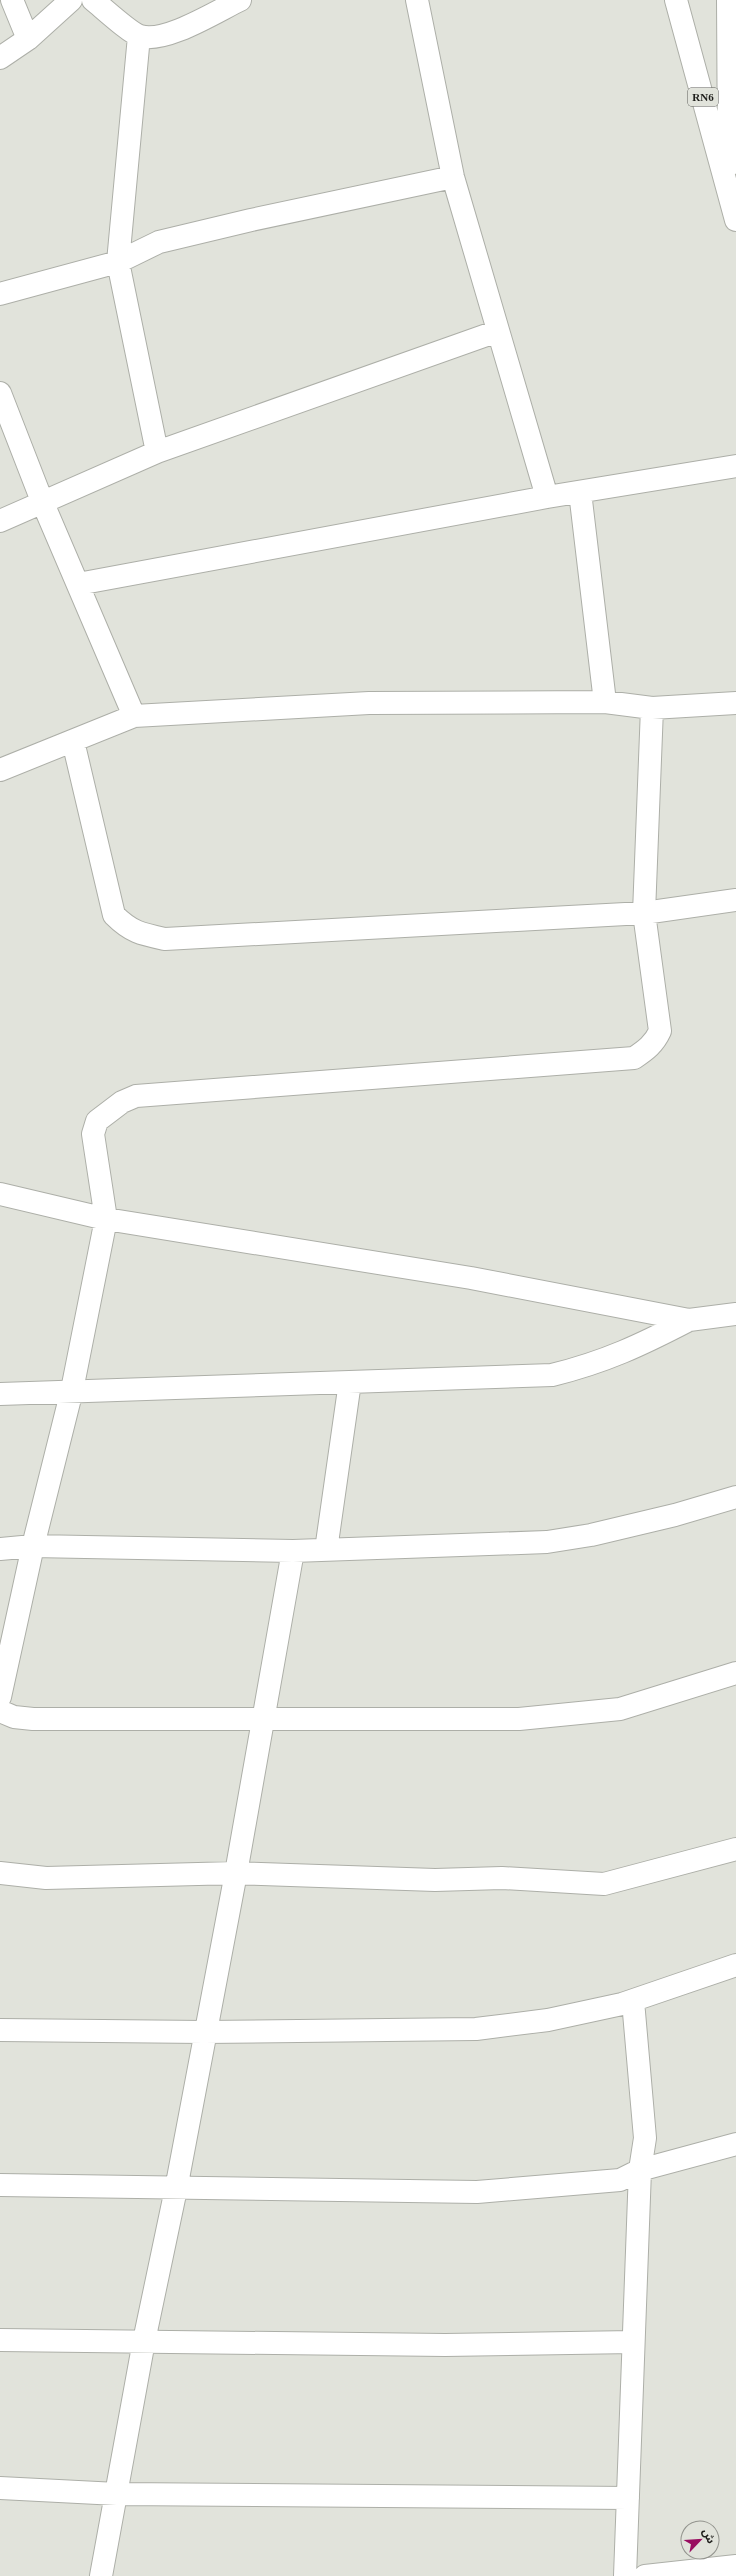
<svg xmlns="http://www.w3.org/2000/svg" width="736" height="2576" viewBox="0 0 736 2576" font-family="'Times New Roman','Noto Sans Arabic',serif">
<rect width="100%" height="100%" fill="#e1e3db"/>
<g fill="none" stroke-linecap="round" stroke-linejoin="round">
<!-- street casing -->
<g stroke="#adafa8" stroke-width="24">
<path id="street" d="M 12,0 L 28,39
M 93,0 C 103,8 130,33 140,36 C 165,44 217,11 240,0
M 417,0 L 453,177 L 547,497
M 139,36 L 118,262 L 157,452
M 0,58 L 28,39 L 71,0
M 0,294 L 118,262 L 159,242 L 251,220 L 453,177
M 0,393 L 42,501 L 134,716
M 580,492 L 605,702
M 0,521 L 157,452 L 498,331
M 78,584 L 547,497 L 736,466
M 73,741 L 114,915 C 131,932 141,934 165,939 L 644,913 L 736,900
M 0,770 L 134,716 L 369,703 L 605,702 L 652,708 L 736,703
M 0,1194 L 106,1219 L 471,1278 L 689,1320 L 736,1314
M 0,1394 L 552,1375 C 605,1362 641,1345 689,1320
M 0,1549 L 33,1546 L 293,1551 L 547,1542 L 591,1535 L 675,1515 L 736,1497
M 326,1550 L 350,1382
M 0,1697 L 33,1546 L 72,1390 L 106,1219 L 93,1134 L 97,1121 L 122,1102 L 136,1096 L 634,1058 C 646,1050 654,1044 660,1031 L 644,913 L 652,708
M 0,1711 L 14,1717 L 33,1719 L 519,1719 L 620,1709 L 736,1673
M 0,1873 L 46,1878 L 236,1873 L 435,1880 L 502,1878 L 604,1884 L 736,1849
M 0,2030 L 204,2032 L 476,2029 L 548,2020 L 622,2004 L 736,1965
M 0,2185 L 477,2192 L 620,2180 L 640,2170 L 645,2138 L 633,2001
M 0,2340 L 445,2345 L 633,2342
M 0,2488 L 117,2494 L 628,2498
M 101,2576 L 144,2341 L 176,2189 L 236,1873 L 293,1551
M 625,2576 L 640,2170 L 736,2144
M 645,2576 L 736,2566"/>
</g>
<!-- primary casing -->
<g stroke="#adafa8" stroke-width="24">
<path id="primary" d="M 676,0 L 736,220
M 728,0 L 729,165"/>
</g>
<!-- street -->
<use href="#street" stroke="#fff" stroke-width="22"/>
<!-- primary -->
<use href="#primary" stroke="#fff" stroke-width="22"/>
</g>
<g text-anchor="middle" stroke-width="3" stroke-linejoin="round" paint-order="stroke">
<!-- shield labels -->
<rect fill="#e1e3db" stroke="#585955" stroke-width="1" x="688" y="88" width="30" height="18" rx="3"/>
<g font-size="11" font-weight="bold" fill="#1e1e1b">
<text x="703" y="101">RN6</text>
</g>
</g>
<!-- north arrow -->
<g transform="translate(700 2540) rotate(65)"><circle r="19" fill="#e1e3db" stroke="#93948e"/>
<path d="M0-3L7 15L0 10L-7 15Z" fill="#990e60"/>
<text y="-6" font-size="11" font-weight="bold" text-anchor="middle" fill="#1e1e1b">ش</text>
</g>
</svg>
